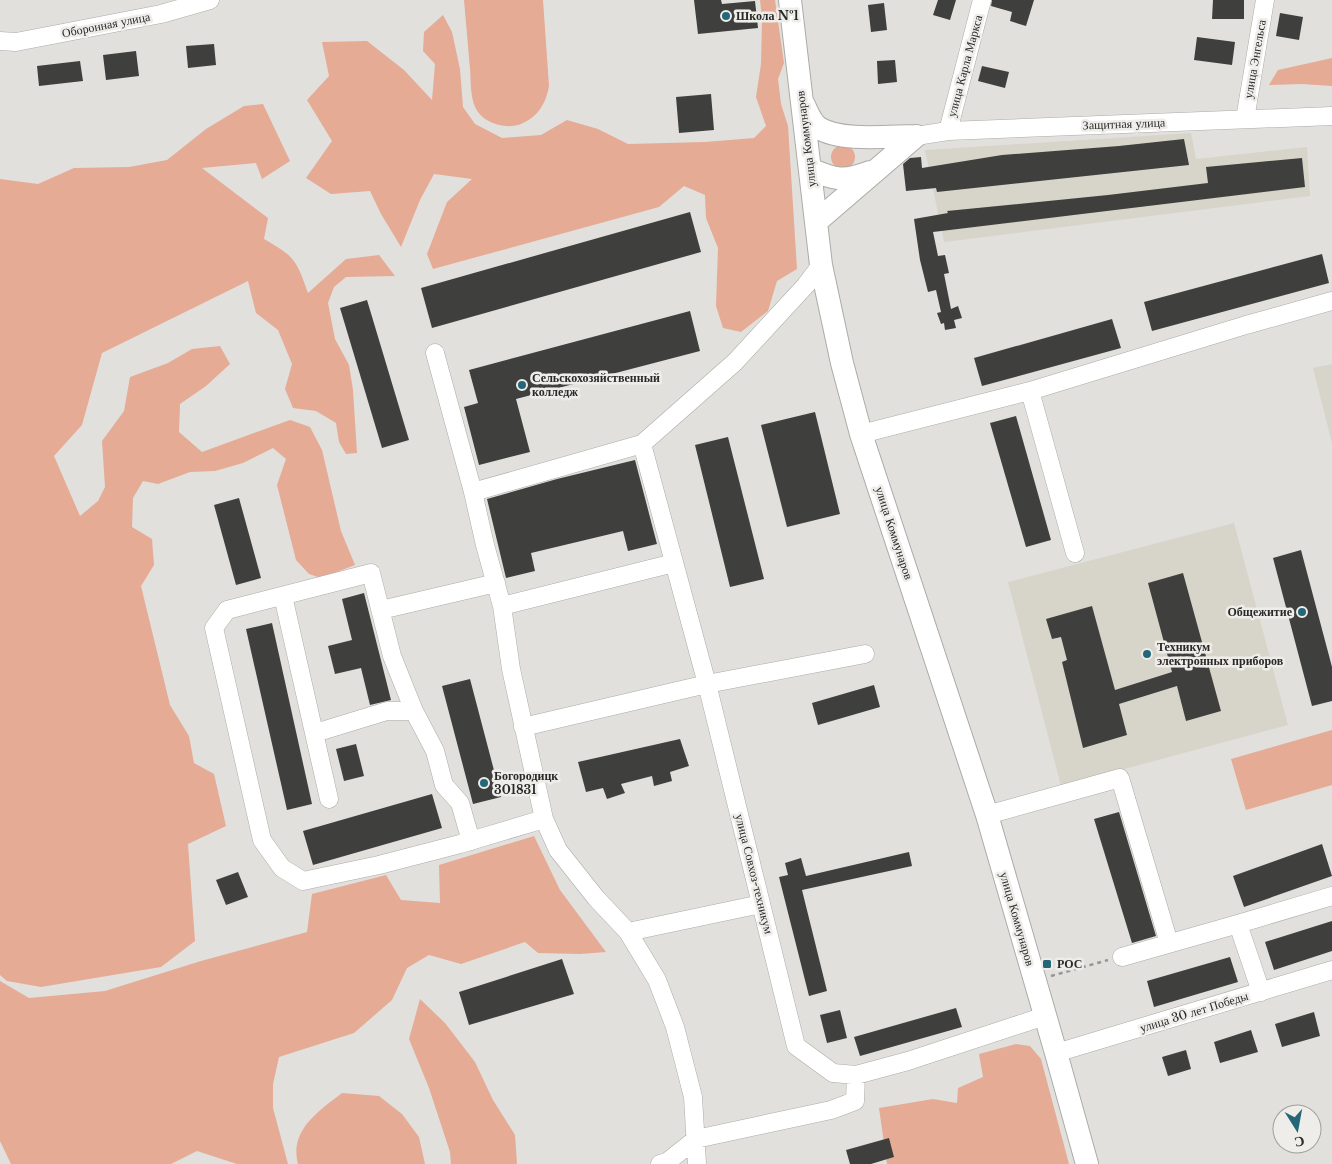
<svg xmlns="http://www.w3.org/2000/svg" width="1332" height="1164" viewBox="0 0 1332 1164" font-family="'Libre Baskerville',serif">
<rect width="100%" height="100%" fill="#e1e0dd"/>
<!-- built -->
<path fill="#d7d4c9" d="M 1191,133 L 1196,159 L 1307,147 L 1310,196 L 944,242 L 925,150 Z
M 1332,364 L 1332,443 L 1313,368 Z
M 1234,523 L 1288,725 L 1061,786 L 1008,582 Z"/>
<!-- green -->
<path fill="#e5ab95" d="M 464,0 L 543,0 L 549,86 C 546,103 538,117 521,124 C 505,130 482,123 475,107 C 470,95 471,81 470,69 C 468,46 466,23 464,0 Z
M 760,0 L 775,0 L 784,63 L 778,79 L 781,104 L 788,126 L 797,269 L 777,281 L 768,311 L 741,332 L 723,328 L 716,306 L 718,248 L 706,218 L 705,195 L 684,186 L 659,207 L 433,269 L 427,254 L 447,202 L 472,179 L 434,174 L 420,200 L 401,247 L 381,214 L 370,191 L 331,194 L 306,178 L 332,141 L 307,100 L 329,76 L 322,42 L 367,41 L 404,70 L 432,100 L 435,64 L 423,51 L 424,32 L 443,15 L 452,32 L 460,69 L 463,107 L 475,124 L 502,138 L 541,135 L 567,120 L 598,129 L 628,144 L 705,142 L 754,138 L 766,126 L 756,97 L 761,64 L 762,19 Z
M 1332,58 L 1332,86 L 1302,84 L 1269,85 L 1278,70 Z
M 263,104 L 290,161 L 262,179 L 256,163 L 202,168 L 268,218 L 264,239 C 295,257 296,259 308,293 L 346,259 L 379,255 L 395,276 L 346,277 L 334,287 L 328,303 L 335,339 L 349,365 L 353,390 L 357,453 L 346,454 L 339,442 L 336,423 L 316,411 L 293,408 L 285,389 L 292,364 L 278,330 L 256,313 L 248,281 L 102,353 L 82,425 L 54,456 L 80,516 L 98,501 L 105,487 L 102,441 L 124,411 L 130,377 L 168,363 L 192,349 L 220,346 L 230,364 L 206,386 L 180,404 L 179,432 L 202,452 L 290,420 L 310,427 L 322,450 L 341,531 L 355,565 L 321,578 L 309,574 L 296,560 L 277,485 L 286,459 L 273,448 L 243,463 L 215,471 L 190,472 L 158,484 L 143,481 L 133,498 L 132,527 L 152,539 L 154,565 L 141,586 L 170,705 L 189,736 L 194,763 L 214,774 L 226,826 L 188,844 L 195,941 L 161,967 L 41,987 L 7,981 L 0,975 L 0,179 L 38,184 L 74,168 L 129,167 L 167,160 L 206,129 L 244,106 Z
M831 157a12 12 0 1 1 24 0a12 12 0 1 1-24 0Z
M 1332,730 L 1332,785 L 1246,810 L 1231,759 Z
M 534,836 L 560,890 L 606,952 L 580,954 L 538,953 L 525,942 L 461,964 L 429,955 L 407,968 L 392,1000 L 354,1033 L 279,1057 L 273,1084 L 273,1108 L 288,1164 L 237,1164 L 197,1151 L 171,1164 L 11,1164 L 0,1141 L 0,981 L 29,998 L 105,991 L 201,961 L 307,932 L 312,894 L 386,875 L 401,900 L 440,903 L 439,865 Z
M 420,999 L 445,1023 L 475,1062 L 493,1100 L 515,1135 L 517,1164 L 451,1164 L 450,1152 L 429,1088 L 409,1039 Z
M 1016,1044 L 1030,1046 L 1041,1059 L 1069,1164 L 887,1164 L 879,1108 L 933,1099 L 957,1103 L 958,1088 L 983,1077 L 979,1054 Z
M 342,1093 L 379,1096 L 402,1114 L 419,1137 L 425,1164 L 298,1164 C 289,1130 319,1111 342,1093 Z"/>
<!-- building -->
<path fill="#3f3f3d" d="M 694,0 L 721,0 L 722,4 L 755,1 L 758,28 L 698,34 Z
M 938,0 L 956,0 L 950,20 L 933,15 Z
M 992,0 L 1034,0 L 1026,26 L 1010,21 L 1012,12 L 991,6 Z
M 1213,0 L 1244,0 L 1244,19 L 1212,19 Z
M 884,3 L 887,30 L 871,32 L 868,5 Z
M 1280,13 L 1303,17 L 1299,40 L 1276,36 Z
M 1197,37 L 1235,42 L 1232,65 L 1194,60 Z
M 214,44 L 216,65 L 188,68 L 186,46 Z
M 136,51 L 139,76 L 106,80 L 103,55 Z
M 895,60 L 897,82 L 878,84 L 877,61 Z
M 80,61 L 83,81 L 39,86 L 37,66 Z
M 982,66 L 1009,72 L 1005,88 L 978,81 Z
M 711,94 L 714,130 L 679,133 L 676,97 Z
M 1184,139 L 1189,165 L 937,192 L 936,188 L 906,191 L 903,164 L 910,158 L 921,157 L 922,168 L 1002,155 L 1119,146 Z
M 1302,158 L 1305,187 L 933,232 L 938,256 L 945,255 L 949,273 L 944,274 L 951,309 L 958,306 L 962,318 L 954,320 L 956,328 L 945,330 L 944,323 L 941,324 L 937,313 L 941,312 L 936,290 L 928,292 L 920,260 L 914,219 L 948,213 L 947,211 L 1108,195 L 1208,183 L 1206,167 Z
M 690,212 L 701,252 L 432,328 L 421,288 Z
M 1322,254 L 1329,283 L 1152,331 L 1144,302 Z
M 367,300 L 409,440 L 382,448 L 340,308 Z
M 690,311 L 700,351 L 516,399 L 530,452 L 479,465 L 464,407 L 478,403 L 469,370 Z
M 1112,319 L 1121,348 L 982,386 L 974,358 Z
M 815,412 L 840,514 L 787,527 L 761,425 Z
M 1016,416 L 1051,540 L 1026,547 L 990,423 Z
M 728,437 L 764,579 L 730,587 L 695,445 Z
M 635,460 L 657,544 L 628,551 L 623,531 L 531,553 L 535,571 L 506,578 L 487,499 L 557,479 Z
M 239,498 L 261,578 L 236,585 L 214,505 Z
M 1301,550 L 1332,667 L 1332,701 L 1312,706 L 1273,558 Z
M 1183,573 L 1221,711 L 1186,721 L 1177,686 L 1119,704 L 1127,735 L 1083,748 L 1062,662 L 1067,660 L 1061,637 L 1052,639 L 1046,619 L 1092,606 L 1115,690 L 1172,672 L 1148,583 Z
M 364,593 L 391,700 L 370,705 L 361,668 L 335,674 L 328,646 L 352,640 L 342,599 Z
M 272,623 L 312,804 L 287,810 L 246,629 Z
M 470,679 L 501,797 L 473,804 L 442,686 Z
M 874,685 L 880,707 L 818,725 L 812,703 Z
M 680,739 L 689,766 L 670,772 L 672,781 L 654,786 L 652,776 L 621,784 L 625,793 L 607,799 L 603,788 L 586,792 L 578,762 Z
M 356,744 L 364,776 L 344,781 L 336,749 Z
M 432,794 L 442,828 L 313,865 L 303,831 Z
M 1119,812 L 1156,936 L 1132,943 L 1094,819 Z
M 1322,844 L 1332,876 L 1244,907 L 1233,876 Z
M 909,852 L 912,866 L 802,890 L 827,991 L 809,996 L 779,877 L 788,875 L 785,863 L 801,858 L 806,876 Z
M 238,872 L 248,897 L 226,905 L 216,880 Z
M 1332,921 L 1332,951 L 1274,970 L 1265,942 Z
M 1230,957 L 1238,982 L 1154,1007 L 1147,981 Z
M 562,959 L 574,994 L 469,1025 L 459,992 Z
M 956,1008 L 962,1027 L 860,1056 L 854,1037 Z
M 840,1010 L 847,1038 L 827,1043 L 820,1015 Z
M 1314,1012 L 1320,1036 L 1282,1047 L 1275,1024 Z
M 1251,1030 L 1258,1052 L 1220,1063 L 1214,1042 Z
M 1186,1050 L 1191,1069 L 1168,1076 L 1162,1057 Z
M 889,1138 L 894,1157 L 871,1164 L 850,1164 L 846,1150 Z"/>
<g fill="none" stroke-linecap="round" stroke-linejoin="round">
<!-- minor casing -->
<g stroke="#acaba8" stroke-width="19">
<path id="minor" d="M 0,41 L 16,42 L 161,14 L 210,0
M 1245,119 L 1265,0
M 948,131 L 982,0
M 916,136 L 948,131 L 1332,116
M 435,353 L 473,492
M 1030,391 L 1075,553
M 861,434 L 1030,391 L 1246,325 L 1332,301
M 642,444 L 707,684 L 796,1046 L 833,1073 L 856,1075 L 908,1061 L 1045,1016
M 283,596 L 329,799
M 502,606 L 674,563
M 381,610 L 496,583
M 414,711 L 392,656 L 371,573 L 227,610 L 214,628 L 262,840 L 282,868 L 303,881 L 379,865 L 460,844 L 544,819 L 511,669 L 502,606 L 485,545 L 473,492 L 642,444 L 735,362 L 806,285 L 821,265
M 523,727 L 707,684 L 865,654
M 315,733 L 387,711 L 414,711 L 435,751 L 444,785 L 460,803 L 471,841
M 987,815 L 1120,778 L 1169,943
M 544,819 L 558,850 L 596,898 L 628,932 L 761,904
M 1238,924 L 1261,992
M 628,932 L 657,980 L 675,1027 L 693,1097 L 697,1164
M 1122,957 L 1238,924 L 1332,896
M 1056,1053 L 1332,970
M 660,1164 L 667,1162 L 696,1139 L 831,1110 L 855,1101 L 856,1075"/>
</g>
<!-- major casing -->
<g stroke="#acaba8" stroke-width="24">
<path id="major" d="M 790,0 L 821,265 L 842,363 L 861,434 L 987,815 L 1056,1053 L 1087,1164
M 804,105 C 808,113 811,123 819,128 C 841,142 890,136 916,136
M 810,169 C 835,180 844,182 870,172
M 816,222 L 916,136"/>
</g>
<!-- path -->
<path stroke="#969593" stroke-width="2.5" stroke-dasharray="4 4" stroke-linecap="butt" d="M 1051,976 L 1108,960"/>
<!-- minor -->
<use href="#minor" stroke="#fff" stroke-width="18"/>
<!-- major -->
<use href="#major" stroke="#fff" stroke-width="22"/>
</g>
<!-- markers -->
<g fill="#236779" stroke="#eeedea" stroke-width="2">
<circle cx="726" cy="16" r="5"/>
<circle cx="522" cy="385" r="5"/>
<circle cx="1302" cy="612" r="5"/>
<circle cx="1147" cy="654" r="5"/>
<circle cx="484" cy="783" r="5"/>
<rect x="1042" y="959" width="10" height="10" rx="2.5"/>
</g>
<g text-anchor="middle" stroke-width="5" stroke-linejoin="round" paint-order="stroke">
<!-- poi labels -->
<g font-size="12" font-weight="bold" fill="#292928" stroke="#eeedea" text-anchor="start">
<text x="736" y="20">Школа №1</text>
<text x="532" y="382">Сельскохозяйственный<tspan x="532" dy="14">колледж</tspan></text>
<text x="1292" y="616" text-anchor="end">Общежитие</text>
<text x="1157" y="651">Техникум<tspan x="1157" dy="14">электронных приборов</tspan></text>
<text x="494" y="780">Богородицк<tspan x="494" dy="14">301831</tspan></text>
<text x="1057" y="968">РОС</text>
</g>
<!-- street labels -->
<g font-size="12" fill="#292928" stroke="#eeedea">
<text transform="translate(106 25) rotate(-11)" y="4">Оборонная улица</text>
<text transform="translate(1255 59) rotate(-80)" y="4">улица Энгельса</text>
<text transform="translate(965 66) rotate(-75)" y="4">улица Карла Маркса</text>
<text transform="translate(1124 124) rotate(-2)" y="4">Защитная улица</text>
<text transform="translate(806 139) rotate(-97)" y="4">улица Коммунаров</text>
<text transform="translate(894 533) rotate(72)" y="4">улица Коммунаров</text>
<text transform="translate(754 874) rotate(76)" y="4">улица Совхоз-техникум</text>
<text transform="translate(1017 919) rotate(74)" y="4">улица Коммунаров</text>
<text transform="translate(1194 1012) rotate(-17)" y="4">улица 30 лет Победы</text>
</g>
</g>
<!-- north arrow -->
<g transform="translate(1297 1129) rotate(169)"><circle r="24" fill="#eeedea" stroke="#9f9f9c"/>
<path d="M0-4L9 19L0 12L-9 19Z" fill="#236779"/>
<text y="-8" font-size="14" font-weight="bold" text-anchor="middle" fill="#292928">С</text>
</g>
</svg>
